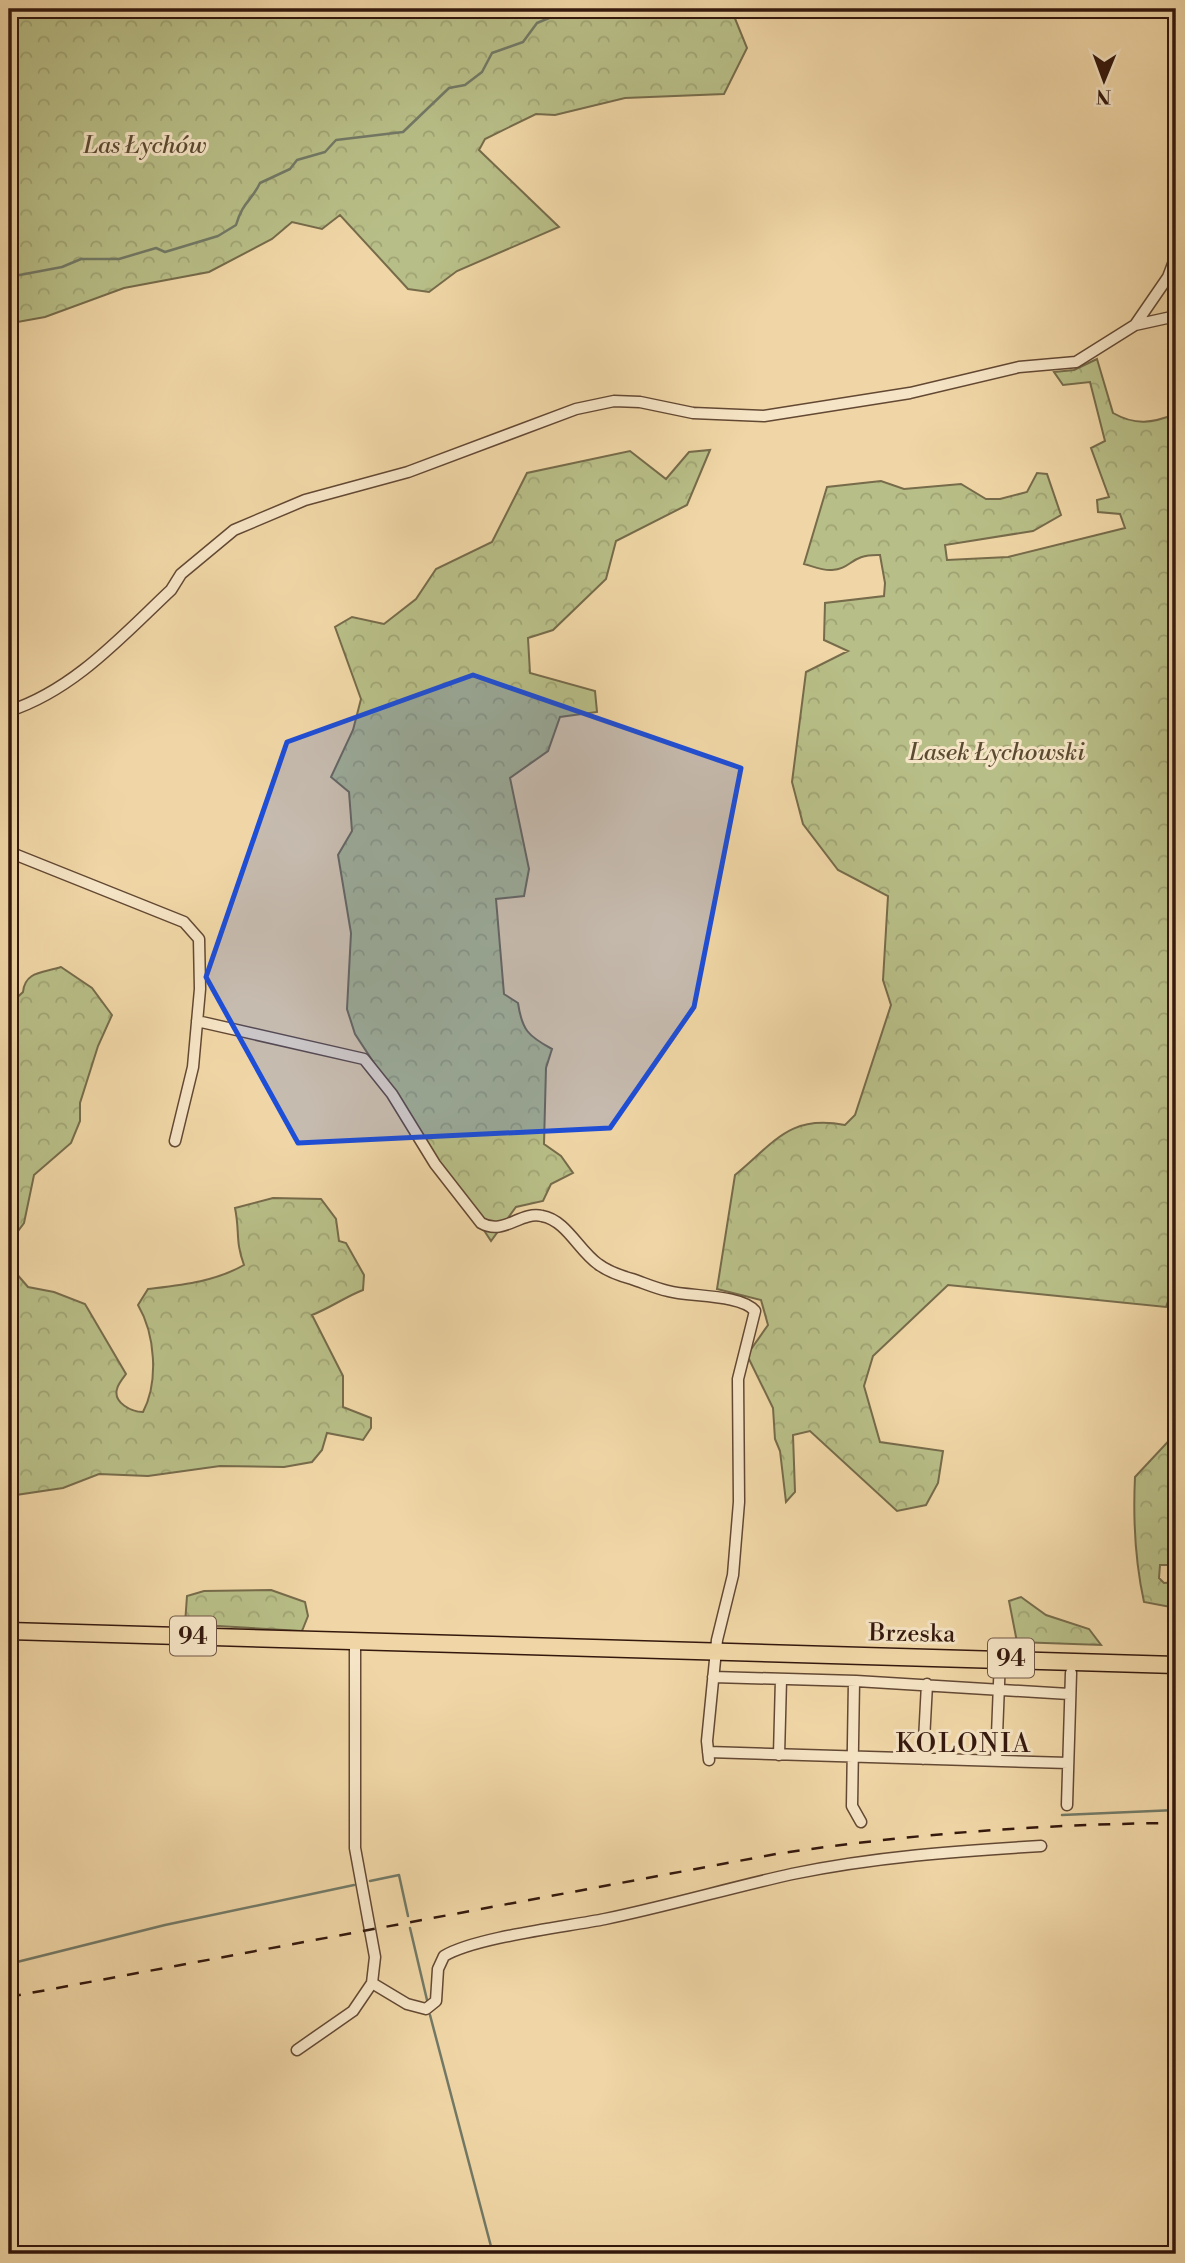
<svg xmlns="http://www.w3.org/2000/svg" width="1185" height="2263" viewBox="0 0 1185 2263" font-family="'Libre Bodoni',serif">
<defs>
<pattern id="forest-crowns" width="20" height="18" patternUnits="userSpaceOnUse" patternTransform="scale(1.75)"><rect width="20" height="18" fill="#b8be87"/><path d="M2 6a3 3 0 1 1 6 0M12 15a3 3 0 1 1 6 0" fill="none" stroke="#9fa373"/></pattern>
</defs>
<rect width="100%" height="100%" fill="#f0d6a6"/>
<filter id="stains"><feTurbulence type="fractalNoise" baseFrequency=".00286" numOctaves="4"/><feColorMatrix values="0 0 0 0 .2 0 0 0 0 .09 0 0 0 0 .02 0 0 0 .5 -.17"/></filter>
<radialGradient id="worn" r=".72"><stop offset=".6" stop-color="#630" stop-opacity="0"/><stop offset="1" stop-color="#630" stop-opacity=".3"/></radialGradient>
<!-- forest -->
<path fill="url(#forest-crowns)" stroke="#766b4a" stroke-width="2" d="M 9,9 L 719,9 L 734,16 L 747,48 L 724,94 L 625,98 L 555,115 L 536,114 L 485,139 L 479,150 L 559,227 L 457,271 L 429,292 L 408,289 L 340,215 L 322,229 L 292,222 L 272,239 L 209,272 L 124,288 L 45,317 L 12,323 L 9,321 Z
M 1097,359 L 1113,413 C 1136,426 1152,423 1176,414 L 1176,1279 L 1166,1307 L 948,1285 L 873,1356 L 864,1386 L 880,1442 L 943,1451 L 938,1483 L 926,1505 L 897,1511 L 810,1431 L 793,1435 L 795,1492 L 786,1502 L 780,1451 L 775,1439 L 773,1408 L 747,1355 L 768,1325 L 761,1300 L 717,1289 L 735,1175 C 775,1142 790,1114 845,1125 L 855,1115 L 891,1005 L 883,980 L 888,896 L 838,870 L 803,824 L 792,782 L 806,672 L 848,651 L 824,640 L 825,603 L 884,596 L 885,583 L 880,555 C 850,554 852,569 832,570 C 823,571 812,566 804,564 L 827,487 L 881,481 L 904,489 L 961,484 L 986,499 L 1000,499 L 1027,492 L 1037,473 L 1047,474 L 1061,515 L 1033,531 L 945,545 L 947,560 L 1008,557 L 1125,528 L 1120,514 L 1098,512 L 1097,500 L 1109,497 L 1091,448 L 1105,441 L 1090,382 L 1063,385 L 1054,372 L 1074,370 Z
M 710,450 L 687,505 L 616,541 L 606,579 L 553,630 L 528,638 L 530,673 L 595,691 L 597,712 L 560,717 L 548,751 L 510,778 L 529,869 L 524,896 L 496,899 L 504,994 L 518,1003 C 522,1030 528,1036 552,1049 L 546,1068 L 544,1144 L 561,1156 L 573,1173 L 551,1184 L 543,1201 L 516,1207 L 491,1241 L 355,1034 L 347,1009 L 351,933 L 338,855 L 352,831 L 349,792 L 331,777 L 353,730 L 361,699 L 335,627 L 352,617 L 384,624 L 416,599 L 436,569 L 492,542 L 527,473 L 630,451 L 666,479 L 689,452 Z
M 61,967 L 92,988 L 112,1015 L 98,1046 L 80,1103 L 80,1121 L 71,1143 L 34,1175 L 24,1223 L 9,1243 L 9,1005 L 23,992 C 25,971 43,973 61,967 Z
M 273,1198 L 321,1199 L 336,1219 L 339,1241 L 346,1243 L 364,1275 L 363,1290 C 345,1297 330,1308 312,1315 L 343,1376 L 343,1407 L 371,1418 L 371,1428 L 363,1440 L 327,1433 L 322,1450 L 312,1462 L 284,1467 L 220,1466 L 148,1476 L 99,1474 L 63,1488 L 9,1496 L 9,1251 L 15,1272 L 28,1287 L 54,1292 L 85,1304 L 126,1374 C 123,1378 118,1384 117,1389 C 113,1403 132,1412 143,1412 C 159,1381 155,1334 138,1305 L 148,1289 C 181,1285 214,1282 244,1265 C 235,1241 240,1232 235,1208 Z
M 1176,1433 L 1176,1565 L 1160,1565 L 1159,1578 L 1164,1583 L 1176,1582 L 1176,1608 L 1144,1602 C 1135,1561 1133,1519 1135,1477 Z
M 271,1590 L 305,1602 L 308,1616 L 302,1631 L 185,1624 L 187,1596 L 204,1591 Z
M 1021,1597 L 1046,1615 L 1089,1629 L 1101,1645 L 1017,1642 L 1009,1601 Z"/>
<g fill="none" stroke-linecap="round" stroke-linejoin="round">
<!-- stream -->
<path stroke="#727966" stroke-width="2.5" d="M 9,277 L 62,267 L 81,259 L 119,259 L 156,248 L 165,252 L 218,236 L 236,225 C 243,201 251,202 260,183 L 290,169 L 297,160 L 325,152 L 336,140 L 403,132 L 449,88 L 465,85 L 482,72 L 492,53 L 523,42 L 537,23 L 561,13 L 562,9
M 1062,1815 L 1176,1810
M 370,1881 L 399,1875 L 408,1916
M 410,1928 L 427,2000
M 9,1964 L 165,1925 L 354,1885
M 430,2015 L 493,2254"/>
<!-- street casing -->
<g stroke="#634833" stroke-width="13">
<path id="street" d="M 1135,325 L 1176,316
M 9,711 C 74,690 122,636 171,590 L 181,574 L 234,530 L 305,500 L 408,472 L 576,409 L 614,401 L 640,402 L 693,413 L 764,416 L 910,393 L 1019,367 L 1076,362 L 1135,325 L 1168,277 L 1176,256
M 9,852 L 184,922 L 199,939 L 200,989 L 193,1067 L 175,1141
M 197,1021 L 364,1059 L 392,1094 L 435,1164 L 481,1223 C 504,1236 520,1211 542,1216 C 566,1220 579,1251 598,1264 C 607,1271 621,1276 632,1279 C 644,1283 655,1288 668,1291 C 689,1297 741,1294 755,1311 L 738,1379 L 739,1502 L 733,1575 L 717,1640 L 707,1741 L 709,1760
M 355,1641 L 355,1848 L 375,1957 L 372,1983 L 407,2004 L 426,2009 L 436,2001 L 438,1969 L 444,1956 C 476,1937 565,1927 605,1919 C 668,1906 729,1888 792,1874 C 874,1857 957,1851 1041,1846
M 713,1677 L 856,1681 L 1069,1694
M 854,1681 L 852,1806 L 861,1822
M 708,1752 L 1068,1763
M 779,1755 L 781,1679
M 923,1759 L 927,1684
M 996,1761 L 1000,1658
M 1067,1805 L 1071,1673
M 297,2050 L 353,2011 L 372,1983"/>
</g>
<!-- primary casing -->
<g stroke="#34180d" stroke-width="19">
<path id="primary" d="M 9,1631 L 1176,1665"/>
</g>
<!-- street -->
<use href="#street" stroke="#f5e4c5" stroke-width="10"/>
<!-- primary -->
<use href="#primary" stroke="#f0d6a6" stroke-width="16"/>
<!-- rail -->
<path stroke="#34180d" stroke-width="2.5" stroke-dasharray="12 12" stroke-linecap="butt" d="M 9,1997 L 776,1854 C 910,1834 1042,1824 1176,1823"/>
</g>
<!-- marked area -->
<path fill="#1d4ed8" fill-opacity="0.2" stroke="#1d4ed8" stroke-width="5" stroke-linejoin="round" d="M 473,675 L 741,768 L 694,1007 L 610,1128 L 298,1143 L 206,977 L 287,742 Z"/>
<g text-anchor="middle" stroke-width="6" stroke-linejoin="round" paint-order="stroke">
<!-- shield labels -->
<g fill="#f5e4c5" stroke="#6e5544" stroke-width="2">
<rect x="170" y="1616.5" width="46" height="39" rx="5"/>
<rect x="988" y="1638.5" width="46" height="39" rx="5"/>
</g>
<g font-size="23" font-weight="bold" fill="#34180d">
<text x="193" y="1644">94</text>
<text x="1011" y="1666">94</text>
</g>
<!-- park labels -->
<g font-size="24" font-style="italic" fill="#5c4a32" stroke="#f5e4c5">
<text x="145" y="153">Las Łychów</text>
<text x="997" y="760">Lasek Łychowski</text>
</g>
<!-- street labels -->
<g font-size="24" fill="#34180d" stroke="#f5e4c5">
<text transform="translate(912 1633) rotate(1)" y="8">Brzeska</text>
</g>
<!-- neighbourhood labels -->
<g font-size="26" letter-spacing="2" fill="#34180d" stroke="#f5e4c5">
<text x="964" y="1752">KOLONIA</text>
</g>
</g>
<!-- margin -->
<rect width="1185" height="2263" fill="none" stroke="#f0d6a6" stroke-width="35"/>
<rect x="10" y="10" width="1164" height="2242" fill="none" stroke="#34180d" stroke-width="3.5"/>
<rect x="18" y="18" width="1150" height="2228" fill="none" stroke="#34180d" stroke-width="2"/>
<!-- north arrow -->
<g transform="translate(1104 80) rotate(181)" stroke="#f5e4c5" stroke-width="5" paint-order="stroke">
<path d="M0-5L12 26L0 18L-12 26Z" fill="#34180d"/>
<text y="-10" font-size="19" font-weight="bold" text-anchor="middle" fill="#34180d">N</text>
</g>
<rect width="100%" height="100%" filter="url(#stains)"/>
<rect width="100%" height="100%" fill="url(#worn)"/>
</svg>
